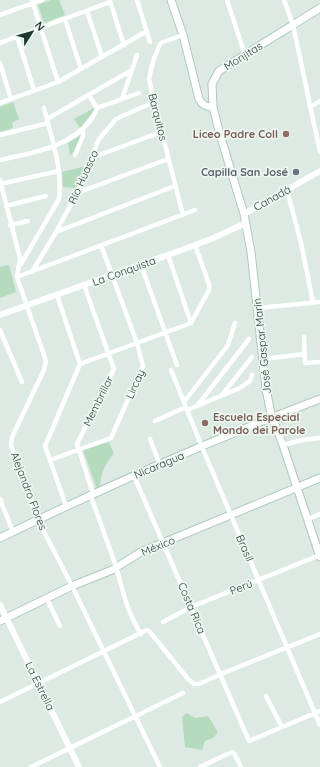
<svg xmlns="http://www.w3.org/2000/svg" width="320" height="767" viewBox="0 0 320 767" font-family="Quicksand,sans-serif">
<rect width="100%" height="100%" fill="#dde9e3"/>
<!-- green -->
<path fill="#b4dbbd" d="M 51,0 L 59,0 L 65,15 L 44,23 L 38,5 Z
M 13,102 L 19,119 L 12,123 L 13,128 L 0,132 L 0,107 Z
M 94,108 L 94,110 L 80,128 L 74,119 Z
M 81,135 L 73,153 L 70,156 L 68,143 Z
M 82,167 L 84,168 L 76,188 L 63,187 L 62,172 Z
M 9,265 L 16,292 L 0,298 L 0,267 Z
M 109,442 L 114,453 C 105,465 101,471 100,487 L 97,489 L 83,450 Z
M 187,713 L 195,718 L 208,716 L 218,732 L 213,738 L 205,741 L 202,750 L 185,747 L 182,717 Z"/>
<g fill="none" stroke-linecap="round" stroke-linejoin="round">
<!-- secondary casing -->
<g stroke="#b0c9bf" stroke-width="9">
<path id="secondary" d="M 171,0 L 183,35 L 199,99 C 202,105 206,107 213,107
M 320,8 L 219,71 L 212,84 L 213,107 L 219,131 L 244,214 L 251,252 L 266,389 L 271,414 L 283,445 L 320,557
M 0,538 C 105,487 211,440 320,399
M 0,621 L 72,586 L 112,570 L 141,552 L 320,478"/>
</g>
<!-- minor -->
<path stroke="#fff" stroke-width="4.5" d="M 32,0 L 58,82
M 137,0 L 150,42
M 227,0 L 245,55
M 284,0 L 293,25 L 320,152
M 110,1 L 124,45
M 87,11 L 102,57
M 0,15 L 42,0
M 65,19 L 81,69
M 17,36 L 34,90
M 0,43 L 110,2
M 0,63 L 11,99
M 89,95 L 97,108
M 122,99 L 137,55
M 0,103 L 58,82 L 147,31
M 310,107 L 320,101
M 97,108 L 139,93
M 47,119 L 132,70
M 0,135 L 48,123
M 75,155 L 83,136 L 83,129
M 91,158 L 161,132
M 0,160 C 31,153 69,148 90,121 C 93,117 96,113 97,108
M 0,180 L 20,258 L 17,277 L 46,361 L 44,370 L 12,437 L 11,445 L 38,520 L 72,586 L 160,767
M 0,184 L 59,171
M 287,190 L 301,243 L 313,302
M 77,193 L 168,159
M 6,206 L 46,196
M 183,215 L 154,102 L 149,79 L 153,61 L 160,44 L 163,42 L 183,35
M 10,225 L 28,221
M 56,232 L 175,186
M 168,255 L 191,323
M 21,264 L 59,199 C 63,168 51,137 44,108
M 141,265 L 177,365
M 32,272 L 56,232 L 77,193 L 99,139 L 116,119 L 154,102
M 17,277 L 195,210
M 84,285 L 114,369 L 77,444 L 93,493
M 57,295 L 80,364 L 45,446 L 66,506
M 258,308 L 320,302
M 0,330 L 22,382
M 304,337 L 305,363 L 320,362
M 263,359 L 305,354
M 80,364 L 191,323 L 209,290 L 209,284 L 195,245
M 171,370 L 202,447 L 320,725
M 222,395 L 252,357
M 184,402 L 228,345 L 235,323
M 197,406 L 249,339
M 187,410 L 240,388 L 250,381 L 252,375
M 155,421 L 186,407
M 150,439 L 160,465
M 283,445 L 302,440 L 320,438
M 50,460 L 111,438 L 143,366 L 137,343 L 101,245
M 134,476 L 249,741 L 320,711
M 90,494 C 99,519 108,543 116,567 C 124,593 126,610 141,634
M 0,499 L 13,532
M 308,519 L 320,514
M 47,599 L 60,626
M 163,622 L 191,607 L 320,555
M 266,696 L 282,727
M 0,702 L 147,630 L 150,632 L 188,679 L 194,684 L 199,684 L 221,674 L 320,634
M 31,767 L 183,693
M 200,767 L 232,752 L 234,753 L 241,767"/>
<!-- tertiary -->
<path stroke="#fff" stroke-width="6" d="M 244,214 L 320,171
M 0,315 L 168,255 L 211,239 L 246,223
M 0,605 L 79,767"/>
<!-- secondary -->
<use href="#secondary" stroke="#fff" stroke-width="7"/>
</g>
<!-- markers -->
<g fill="#8d6e63" stroke="#edf6f1" stroke-width="1.5">
<circle cx="286" cy="134" r="4"/>
<circle cx="205" cy="423" r="4"/>
</g>
<circle fill="#6b7280" stroke="#edf6f1" stroke-width="1.5" cx="296" cy="172" r="4"/>
<g text-anchor="middle" stroke-width="3.5" stroke-linejoin="round" paint-order="stroke">
<!-- street labels -->
<g font-size="11" fill="#1e3830" stroke="#edf6f1">
<text transform="translate(243 56) rotate(-32)" y="4">Monjitas</text>
<text transform="translate(158 117) rotate(76)" y="4">Barquitos</text>
<text transform="translate(83 177) rotate(-66)" y="4">Río Huasco</text>
<text transform="translate(272 198) rotate(-29)" y="4">Canadá</text>
<text transform="translate(124 271) rotate(-20)" y="4">La Conquista</text>
<text transform="translate(262 346) rotate(-96)" y="4">José Gaspar Marín</text>
<text transform="translate(135 384) rotate(-66)" y="4">Lircay</text>
<text transform="translate(98 401) rotate(-64)" y="4">Membrillar</text>
<text transform="translate(159 465) rotate(-23)" y="4">Nicaragua</text>
<text transform="translate(29 491) rotate(69)" y="4">Alejandro Flores</text>
<text transform="translate(158 546) rotate(-23)" y="4">México</text>
<text transform="translate(245 548) rotate(67)" y="4">Brasil</text>
<text transform="translate(241 587) rotate(-22)" y="4">Perú</text>
<text transform="translate(192 608) rotate(67)" y="4">Costa Rica</text>
<text transform="translate(40 686) rotate(64)" y="4">La Estrella</text>
</g>
<!-- education labels -->
<g font-size="11" font-weight="bold" fill="#785e54" stroke="#edf6f1" text-anchor="end">
<text x="278" y="138">Liceo Padre Coll</text>
<text x="213" y="421" text-anchor="start">Escuela Especial<tspan x="213" dy="13">Mondo dei Parole</tspan></text>
</g>
<!-- worship labels -->
<g font-size="11" font-weight="bold" fill="#5b616d" stroke="#edf6f1" text-anchor="end">
<text x="288" y="176">Capilla San José</text>
</g>
</g>
<!-- north arrow -->
<g transform="translate(32 32) rotate(53)" stroke="#edf6f1" stroke-width="3" paint-order="stroke">
<path d="M0-3L7 15L0 10L-7 15Z" fill="#1e3830"/>
<text y="-6" font-size="11" font-weight="bold" text-anchor="middle" fill="#1e3830">N</text>
</g>
</svg>
